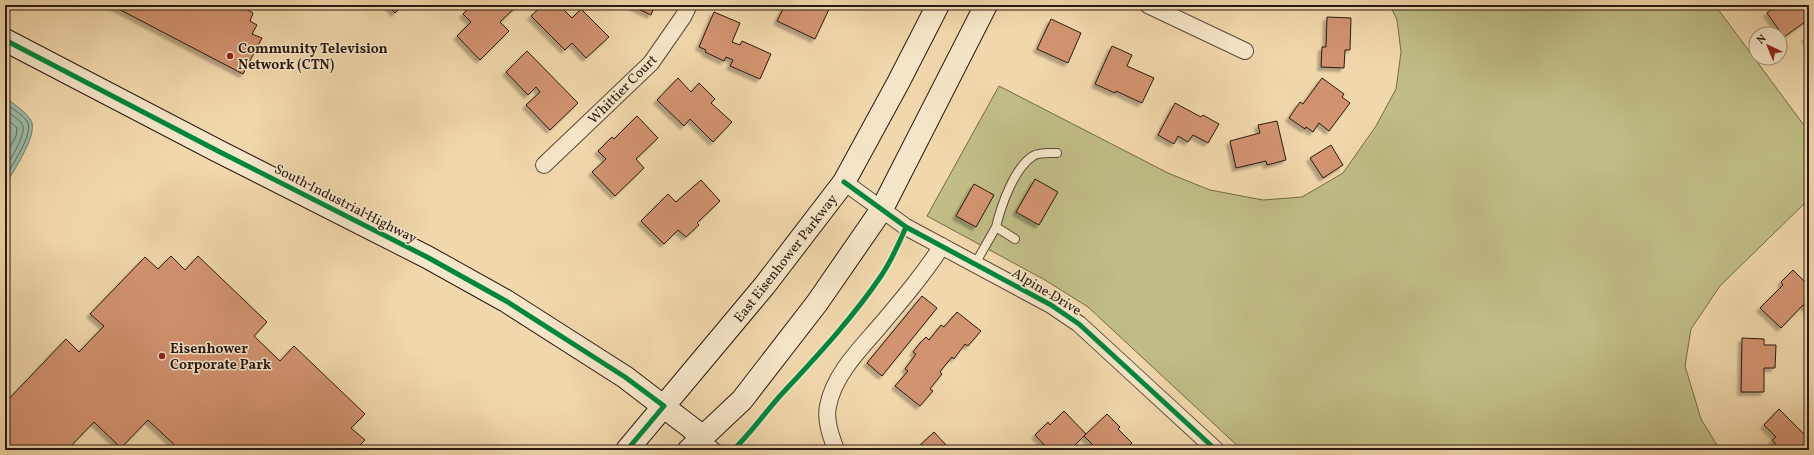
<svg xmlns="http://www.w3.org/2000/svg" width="1814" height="455" viewBox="0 0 1814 455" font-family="Vollkorn,serif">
<defs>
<filter id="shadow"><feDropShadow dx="-3.5" dy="3.5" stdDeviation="1" flood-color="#0004"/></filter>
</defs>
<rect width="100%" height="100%" fill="#f1d8ac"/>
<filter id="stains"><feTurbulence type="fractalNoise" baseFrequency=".005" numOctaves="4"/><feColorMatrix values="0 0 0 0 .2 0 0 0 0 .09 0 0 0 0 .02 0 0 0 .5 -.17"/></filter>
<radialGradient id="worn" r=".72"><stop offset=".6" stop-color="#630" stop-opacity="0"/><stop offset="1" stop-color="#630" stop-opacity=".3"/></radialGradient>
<!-- green -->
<path fill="#c0bd86" stroke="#756b4c" d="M 1390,5 L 1715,5 L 1809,132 L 1809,199 L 1720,286 L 1691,329 L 1685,366 L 1701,419 L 1720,450 L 1242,450 L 1088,307 L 1045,280 L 927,216 L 999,86 L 1168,173 L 1210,190 L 1263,200 L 1302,197 L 1343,173 L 1376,126 L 1396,89 L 1401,52 L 1397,20 Z"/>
<!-- water -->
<path fill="#9bbaa8" stroke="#6e7a6c" d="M 5,98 C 12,102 31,116 32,123 C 36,138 12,173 5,186 Z"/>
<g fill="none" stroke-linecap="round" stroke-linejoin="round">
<!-- shore -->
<path stroke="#626a5c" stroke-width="1" d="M 5,103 C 11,108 22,114 27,121 C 35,133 11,166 5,178
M 5,110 C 10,114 19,119 22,124 C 28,132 10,160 5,168
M 5,117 L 17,128 L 16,136 L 5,156"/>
</g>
<!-- building -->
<path fill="#d29371" stroke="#2a1911" filter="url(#shadow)" d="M 111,5 L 239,5 L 253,13 L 250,21 L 257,25 L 252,34 L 262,38 L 243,74 Z
M 387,5 L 403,5 L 395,13 Z
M 472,5 L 518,5 L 500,22 L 509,31 L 480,60 L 457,36 L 471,22 L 463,14 Z
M 543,5 L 559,5 L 572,18 L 581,9 L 609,37 L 586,58 L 572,43 L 565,50 L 531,16 Z
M 630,5 L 655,5 L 651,15 Z
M 785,5 L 831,5 L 815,39 L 777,21 Z
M 1778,5 L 1809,5 L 1809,19 L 1784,37 L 1767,13 Z
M 714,12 L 740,23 L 732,42 L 740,45 L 742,41 L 771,54 L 760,79 L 730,66 L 733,60 L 726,57 L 724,61 L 705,52 L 706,50 L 699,47 Z
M 1327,17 L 1351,18 L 1350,50 L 1345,50 L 1344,68 L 1321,67 L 1322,47 L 1326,47 Z
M 1051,19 L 1081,33 L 1068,63 L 1037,49 Z
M 1809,35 L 1809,43 L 1805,38 Z
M 1112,46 L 1132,55 L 1127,66 L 1154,78 L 1142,103 L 1116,91 L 1115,93 L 1095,84 Z
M 527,51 L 578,103 L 550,130 L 526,105 L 540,92 L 536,87 L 528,95 L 506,72 Z
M 678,78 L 691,92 L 699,83 L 715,99 L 711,103 L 732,122 L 713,142 L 690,119 L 684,126 L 657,100 Z
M 1322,78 L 1344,94 L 1342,97 L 1350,103 L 1329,131 L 1319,123 L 1313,132 L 1306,127 L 1305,129 L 1289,118 L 1300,102 L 1303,104 Z
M 1175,103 L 1201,117 L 1203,115 L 1219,124 L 1208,143 L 1193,135 L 1188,142 L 1178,136 L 1174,144 L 1158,135 Z
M 637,116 L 658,138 L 636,159 L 644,168 L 615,196 L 592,172 L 606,159 L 598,151 L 612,137 L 614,139 Z
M 1277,121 L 1286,160 L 1267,165 L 1266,161 L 1236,168 L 1230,141 L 1260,133 L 1258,125 Z
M 1331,145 L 1343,165 L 1323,178 L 1310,158 Z
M 1035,179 L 1058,192 L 1039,225 L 1016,212 Z
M 701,180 L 720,201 L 697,223 L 699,225 L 686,237 L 678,230 L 664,244 L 641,221 L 668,194 L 676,202 Z
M 974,184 L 994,195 L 976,227 L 956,216 Z
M 171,256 L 185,270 L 198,256 L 267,322 L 254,336 L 280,361 L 294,346 L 365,414 L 351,428 L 365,440 L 355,450 L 180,450 L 148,420 L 121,448 L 94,422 L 67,450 L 5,450 L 5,403 L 66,339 L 79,352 L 104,326 L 90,314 L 145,257 L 158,269 Z
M 1793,270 L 1809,286 L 1809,310 L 1803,305 L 1781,328 L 1760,308 L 1783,285 L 1781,282 Z
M 922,296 L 937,308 L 882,376 L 867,363 Z
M 957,312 L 981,331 L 968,346 L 965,344 L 954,359 L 952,357 L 943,368 L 940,372 L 942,374 L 930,389 L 933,391 L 920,406 L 895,386 L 908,371 L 905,369 L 916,354 L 913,352 L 920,343 L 926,337 L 929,340 L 941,325 L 944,327 Z
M 1742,338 L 1764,339 L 1764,345 L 1776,345 L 1775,368 L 1764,368 L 1764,392 L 1741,392 Z
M 1779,409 L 1808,438 L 1805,440 L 1809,444 L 1809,450 L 1781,450 L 1772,440 L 1776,437 L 1764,425 Z
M 1064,411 L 1086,434 L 1072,448 L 1070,445 L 1065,450 L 1049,450 L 1035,435 L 1048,422 L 1050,425 Z
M 1107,414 L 1120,427 L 1118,429 L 1132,443 L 1129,446 L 1133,450 L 1098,450 L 1084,436 Z
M 934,432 L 946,445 L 944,447 L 947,450 L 915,450 Z"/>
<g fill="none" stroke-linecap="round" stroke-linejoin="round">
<!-- lane casing -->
<g stroke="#5c4938" stroke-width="10">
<path id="lane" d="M 996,227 C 1001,206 1014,168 1033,156 C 1039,152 1050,153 1057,153
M 975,264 L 996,227 L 1015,239
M 704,438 L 719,450"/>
</g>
<!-- street casing -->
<g stroke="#5c4938" stroke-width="18">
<path id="street" d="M 1148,5 L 1245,51
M 544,165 L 651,63 L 683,17 L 689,5
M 844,182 L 906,227 L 1051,305 L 1079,324 L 1216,450
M 836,450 C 831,436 825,421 828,406 C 834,375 859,350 879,327 C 901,301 923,275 942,246"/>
</g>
<!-- secondary casing -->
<g stroke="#2a1911" stroke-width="24">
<path id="secondary" d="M 5,40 L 216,150 L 427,257 L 506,301 L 625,377 L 702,436
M 627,450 L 765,285 L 844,182 L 898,83 L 938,5
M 689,450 L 742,400 L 817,303 L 882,209 L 986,5"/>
</g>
<!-- lane -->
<use href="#lane" stroke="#f6e6c9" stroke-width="8"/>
<!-- street -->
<use href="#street" stroke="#f6e6c9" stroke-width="16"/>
<!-- secondary -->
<use href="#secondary" stroke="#f6e6c9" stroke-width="22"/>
<!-- cycleway casing -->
<g stroke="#f6e6c9" stroke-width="8">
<path id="cycleway" d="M 5,40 L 216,150 L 427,257 L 506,301 L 625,377 L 664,406 L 627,450
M 844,182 L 906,227 L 1051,305 L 1079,324 L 1216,450
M 733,450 C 750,434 764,414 779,397 C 815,358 852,319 881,276 C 892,260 899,243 906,227"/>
</g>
<!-- cycleway -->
<use href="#cycleway" stroke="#00873e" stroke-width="5"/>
</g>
<!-- markers -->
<g fill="#8f2418" stroke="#f6e6c9" stroke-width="1.5">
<circle cx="230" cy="56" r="4"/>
<circle cx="162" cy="356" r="4"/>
</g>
<g text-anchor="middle" stroke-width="3" stroke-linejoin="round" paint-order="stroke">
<!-- poi labels -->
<g font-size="14" font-weight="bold" fill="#2a1911" stroke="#f6e6c9" text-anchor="start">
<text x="238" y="53">Community Television<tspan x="238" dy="16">Network (CTN)</tspan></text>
<text x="170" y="353">Eisenhower<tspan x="170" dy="16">Corporate Park</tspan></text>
</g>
<!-- street labels -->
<g font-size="14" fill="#2a1911" stroke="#f6e6c9">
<text transform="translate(622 89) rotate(-45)" y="5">Whittier Court</text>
<text transform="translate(346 203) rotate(27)" y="5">South Industrial Highway</text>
<text transform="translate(785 258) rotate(-52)" y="5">East Eisenhower Parkway</text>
<text transform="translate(1047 291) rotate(31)" y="5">Alpine Drive</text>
</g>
</g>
<!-- margin -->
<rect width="1814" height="455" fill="none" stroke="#f1d8ac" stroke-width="20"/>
<rect x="6" y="6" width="1802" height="443" fill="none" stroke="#2a1911" stroke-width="2"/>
<rect x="10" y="10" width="1794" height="435" fill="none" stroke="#2a1911"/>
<!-- north arrow -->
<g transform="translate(1768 46) rotate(316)"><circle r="19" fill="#f6e6c9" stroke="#a4947f"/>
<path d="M0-3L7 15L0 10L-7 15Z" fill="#8f2418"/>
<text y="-6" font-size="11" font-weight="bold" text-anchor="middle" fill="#2a1911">N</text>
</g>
<rect width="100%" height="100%" filter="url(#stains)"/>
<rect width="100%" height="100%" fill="url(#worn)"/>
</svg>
